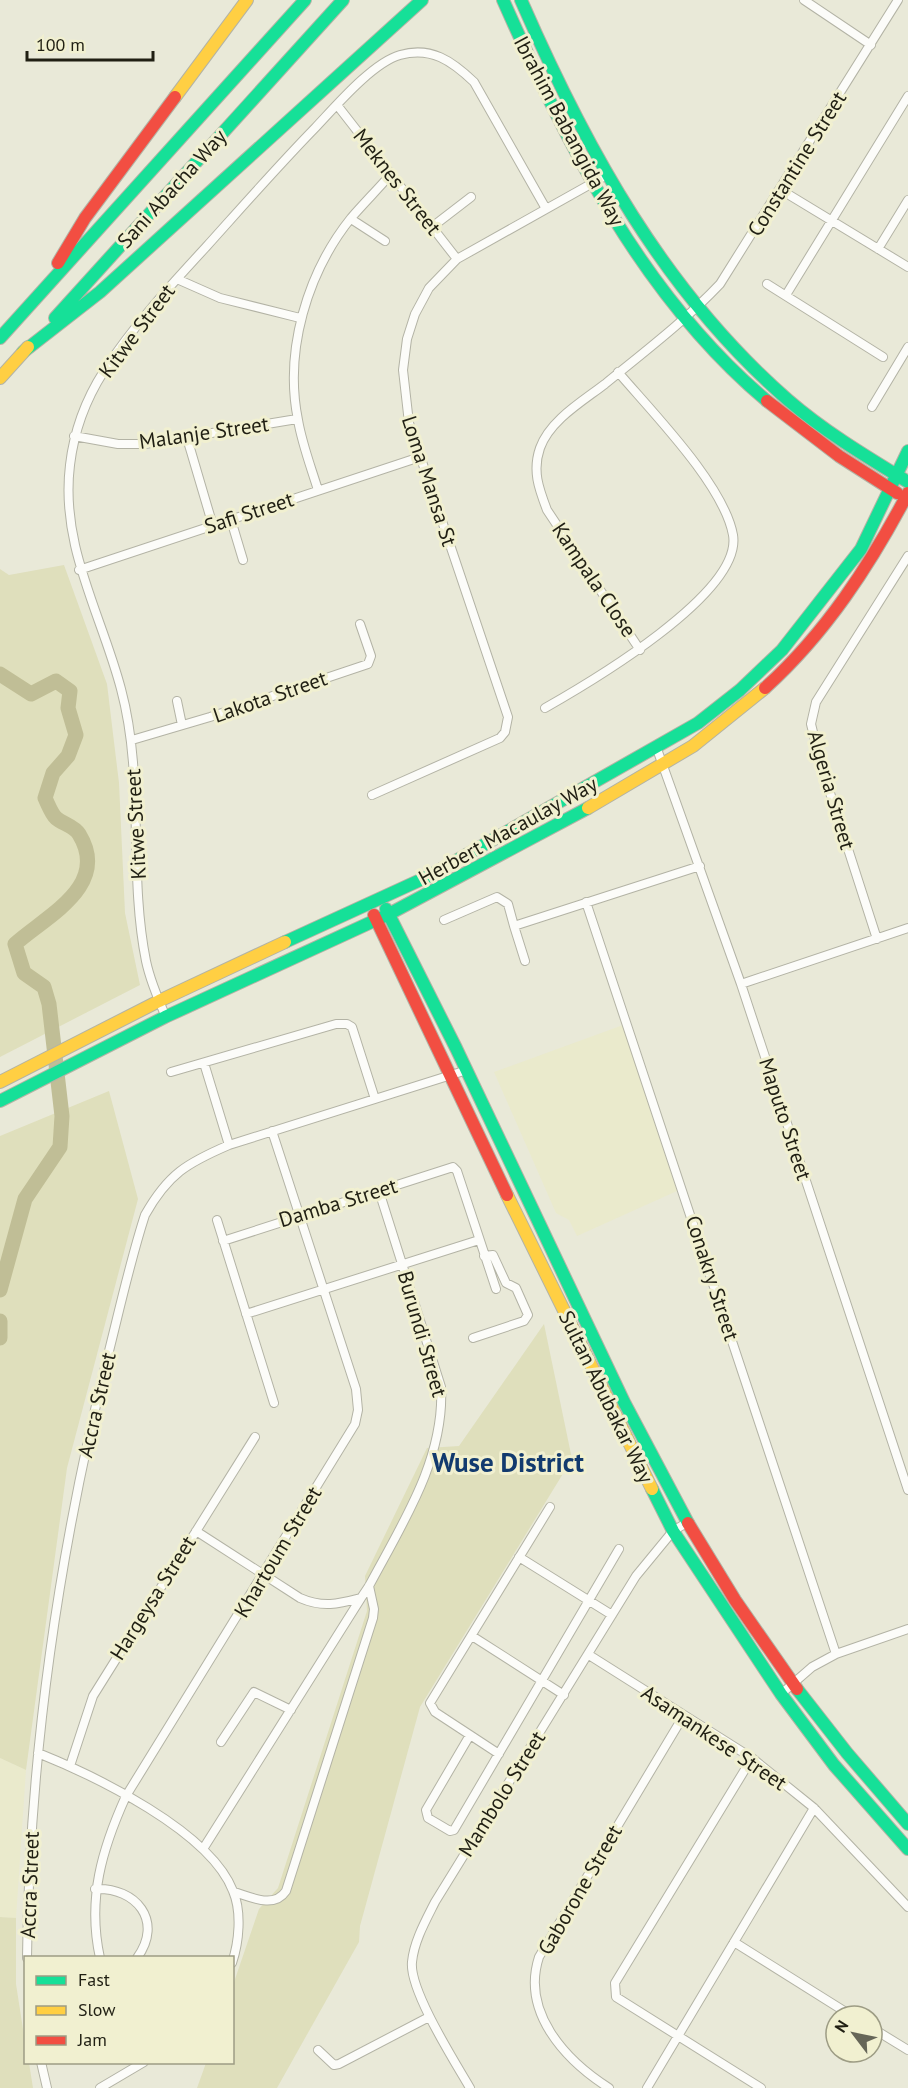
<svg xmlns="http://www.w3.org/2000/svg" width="908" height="2088" viewBox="0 0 908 2088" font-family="'PT Sans',sans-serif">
<rect width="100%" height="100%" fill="#e9e9d8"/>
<!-- built -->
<path fill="#eaeacc" d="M 623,1025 L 677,1191 L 577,1236 L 569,1220 L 556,1213 L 494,1072 Z
M 0,1758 L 26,1770 L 16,1918 L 0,1917 Z"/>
<!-- green -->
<path fill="#dfdfbc" d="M 64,565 L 107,684 L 119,783 L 125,913 L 140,985 L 0,1057 L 0,569 L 9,575 Z
M 109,1091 L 138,1199 L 67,1468 L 26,1770 L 0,1758 L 0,1136 Z
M 544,1324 L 572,1459 L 420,1707 L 360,1926 L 359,1942 L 277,2088 L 197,2088 L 206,2063 L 232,2062 L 233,1985 L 259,1909 L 278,1888 L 367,1611 L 365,1576 L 427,1448 L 459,1446 Z
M 0,1917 L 16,1918 L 16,1984 L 25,2042 L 26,2062 L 29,2063 L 33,2088 L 0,2088 Z"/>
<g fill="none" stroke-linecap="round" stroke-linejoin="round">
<!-- river -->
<path stroke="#c0be96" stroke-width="15" d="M 0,674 L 31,694 L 56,681 L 70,691 L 68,708 L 76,735 L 68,756 L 53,773 L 45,798 C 48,804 51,813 56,818 C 63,824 74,826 79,834 C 111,886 46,916 15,944 L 24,973 L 44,987 L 49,1004 L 62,1116 L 60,1147 L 25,1199 L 0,1290
M 0,1321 L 0,1338"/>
<!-- street casing -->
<g stroke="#b3b3a5" stroke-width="10">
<path id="street" d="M 804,0 L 871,45
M 337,105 L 457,259
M 781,190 L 908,267
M 351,219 L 385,241
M 432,227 L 471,197
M 878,249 L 908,200
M 177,279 L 220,298 L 300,318
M 767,284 L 883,357
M 786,295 L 908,96
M 872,407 L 908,347
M 74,436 L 118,444 L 145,444 L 297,419
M 187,438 L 213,526
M 318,490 C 311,467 302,444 298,420 C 284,351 307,273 351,218 C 364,203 378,189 391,174
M 231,520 L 243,560
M 79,570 L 420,457
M 640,650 L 547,510 C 539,489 532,471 540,448 C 550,420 583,401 605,384 C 644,352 685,321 720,284 L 898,0
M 177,701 L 182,725
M 545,708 C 589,683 743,593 733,535 C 724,485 652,412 618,372
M 132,740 L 210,717 L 368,664 L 371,656 L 360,624
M 657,749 L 741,984 L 908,1490
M 372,795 L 500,738 L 505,732 L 508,717 L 409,423 L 403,370 L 407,339 L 415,314 L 429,288 L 457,259 L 605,176
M 586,902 L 836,1654
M 444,920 L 497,897 L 508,904 L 514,926
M 877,939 L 821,765 L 811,724 L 816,702 L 908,556
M 525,961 L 514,926 L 700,866
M 741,984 L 908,928
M 166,1017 C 158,999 150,980 146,961 C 128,872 145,778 121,689 C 101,613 60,546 70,465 C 74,431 86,399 104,371 C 133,326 170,286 206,247 C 242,207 277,167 315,128 C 335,107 372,63 400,55 C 431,46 452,61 474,82 L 545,207
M 204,1063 L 229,1145
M 171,1072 L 336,1024 L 347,1024 L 352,1027 L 375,1099
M 217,1220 L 274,1403
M 223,1241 L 453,1167 L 457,1171 L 496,1289
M 246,1314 L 479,1240
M 473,1338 L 524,1321 L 528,1315 L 516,1288 L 506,1283 L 493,1255 L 484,1256
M 196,1531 L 300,1598 C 323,1608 338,1604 361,1598 L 369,1586 C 402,1524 445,1459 441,1387 L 379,1191
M 519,1557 L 612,1615
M 472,1636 L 564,1695
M 589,1655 L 752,1758 L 814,1808 L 908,1907
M 781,1694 L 812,1667 L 836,1654 L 908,1629
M 470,1735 L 426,1810 L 428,1818 L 450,1831 L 454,1830 L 619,1549
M 221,1742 L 254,1692 L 291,1710
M 38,1753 C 95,1776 210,1831 233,1891 C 242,1912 239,1942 232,1963
M 499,1754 L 435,1712 L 430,1703 L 550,1507
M 752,1758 L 615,1983 L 616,1997 L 761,2088
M 70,1766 L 93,1696 L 255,1437
M 203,1849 L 361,1598
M 95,1889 C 136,1887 164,1921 137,1958
M 234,1892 C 251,1897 274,1909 286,1891 L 373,1618 L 374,1609 L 369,1586
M 734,1942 L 852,2016
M 27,1958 C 29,1752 60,1546 110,1347 C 121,1303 131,1258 145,1215 C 168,1174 187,1163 229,1145 L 467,1070
M 100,1958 C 87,1899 102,1849 126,1796 L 355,1424 L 358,1410 L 356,1389 L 272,1131
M 872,2028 L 908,2050
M 318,2050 L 334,2065 L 339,2064 L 429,2017
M 41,2062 L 47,2088
M 100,2088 L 144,2062
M 470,2088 C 455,2062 409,1990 412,1962 C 414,1941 426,1920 435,1902 L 636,1576 L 673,1531 L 688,1522
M 609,2088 C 565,2060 521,2012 539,1957 L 684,1715
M 647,2088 L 814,1808"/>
</g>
<!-- fast casing -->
<g stroke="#b3b3a5" stroke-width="14">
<path id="fast" d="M 503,0 C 568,146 642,296 767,401
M 521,0 C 586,149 664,292 788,400 C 825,432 867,457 908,482
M 55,318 L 343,0
M 0,338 L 305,0
M 23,352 L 100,292 L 422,0
M 386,909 L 456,1048 L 624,1402 L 688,1523
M 285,942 L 429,876 L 698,723 L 740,690 L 782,650 L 861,549 L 908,451
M 0,1101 L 165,1017 L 389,914 L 588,808
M 652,1489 L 673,1531 L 781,1694 L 834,1765 L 908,1849
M 797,1689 L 847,1753 L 908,1824"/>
</g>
<!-- slow casing -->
<g stroke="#b3b3a5" stroke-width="14">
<path id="slow" d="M 175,97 L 247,0
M 0,378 L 28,347
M 588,808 L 693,746 L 765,688
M 0,1082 L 159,1001 L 285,942
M 507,1195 L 652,1489"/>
</g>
<!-- jam casing -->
<g stroke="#b3b3a5" stroke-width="14">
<path id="jam" d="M 58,263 L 85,218 L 175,97
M 767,401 L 839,456 L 897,493
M 765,688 C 826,633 870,565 908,493
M 374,915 L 507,1195
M 688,1523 L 735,1600 L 797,1689"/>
</g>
<!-- street -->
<use href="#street" stroke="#fcfcf9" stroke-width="8"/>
<!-- fast -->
<use href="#fast" stroke="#16e098" stroke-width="12"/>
<!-- slow -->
<use href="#slow" stroke="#ffcf43" stroke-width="12"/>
<!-- jam -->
<use href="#jam" stroke="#f24e42" stroke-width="12"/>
</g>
<g text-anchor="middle" stroke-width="6" stroke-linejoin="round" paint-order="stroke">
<!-- street labels -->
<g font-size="21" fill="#201f13" stroke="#f1f0d0">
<text transform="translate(569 131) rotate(62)" y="7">Ibrahim Babangida Way</text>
<text transform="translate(797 164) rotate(-58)" y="7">Constantine Street</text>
<text transform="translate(397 182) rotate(52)" y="7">Meknes Street</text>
<text transform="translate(172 189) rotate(-48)" y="7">Sani Abacha Way</text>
<text transform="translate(137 331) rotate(-53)" y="7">Kitwe Street</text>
<text transform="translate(204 433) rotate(-8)" y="7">Malanje Street</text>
<text transform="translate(429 481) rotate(72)" y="7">Loma Mansa St</text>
<text transform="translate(249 513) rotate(-18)" y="7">Safi Street</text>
<text transform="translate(594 580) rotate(56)" y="7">Kampala Close</text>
<text transform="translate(270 697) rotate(-19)" y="7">Lakota Street</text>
<text transform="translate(831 790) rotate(74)" y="7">Algeria Street</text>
<text transform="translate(136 824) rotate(-93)" y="7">Kitwe Street</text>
<text transform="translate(508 831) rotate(-29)" y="7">Herbert Macaulay Way</text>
<text transform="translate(785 1119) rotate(72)" y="7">Maputo Street</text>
<text transform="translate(338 1203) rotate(-17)" y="7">Damba Street</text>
<text transform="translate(712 1278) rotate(72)" y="7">Conakry Street</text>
<text transform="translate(422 1334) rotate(74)" y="7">Burundi Street</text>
<text transform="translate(606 1397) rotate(64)" y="7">Sultan Abubakar Way</text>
<text transform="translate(97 1405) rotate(-77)" y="7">Accra Street</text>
<text transform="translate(278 1552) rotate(-59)" y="7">Khartoum Street</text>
<text transform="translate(153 1598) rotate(-58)" y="7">Hargeysa Street</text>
<text transform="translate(714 1738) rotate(34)" y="7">Asamankese Street</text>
<text transform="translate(502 1794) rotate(-58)" y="7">Mambolo Street</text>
<text transform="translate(30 1885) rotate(-88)" y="7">Accra Street</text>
<text transform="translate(580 1890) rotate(-60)" y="7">Gaborone Street</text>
</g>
<!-- district labels -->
<g font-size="27" font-weight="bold" fill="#123a6e" stroke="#f1f0d0">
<text x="508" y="1472">Wuse District</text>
</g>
</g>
<!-- legend -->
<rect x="24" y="1956" width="210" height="108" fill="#f1f0d0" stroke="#9d9c84" stroke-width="1.5"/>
<rect x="36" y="1976" width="30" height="9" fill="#16e098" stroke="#9d9c84" stroke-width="1.5"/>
<text x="78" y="1986" font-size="18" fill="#201f13">Fast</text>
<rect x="36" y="2006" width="30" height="9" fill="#ffcf43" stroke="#9d9c84" stroke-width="1.5"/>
<text x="78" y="2016" font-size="18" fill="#201f13">Slow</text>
<rect x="36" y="2036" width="30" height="9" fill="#f24e42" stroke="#9d9c84" stroke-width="1.5"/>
<text x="78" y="2046" font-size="18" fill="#201f13">Jam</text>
<!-- north arrow -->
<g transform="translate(854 2034) rotate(302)"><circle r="28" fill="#f1f0d0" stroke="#9d9c84" stroke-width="1.5"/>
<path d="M0-4.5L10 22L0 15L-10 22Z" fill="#666658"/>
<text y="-9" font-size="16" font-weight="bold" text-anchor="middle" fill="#201f13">N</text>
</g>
<!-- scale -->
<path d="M27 51v9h126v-9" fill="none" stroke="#201f13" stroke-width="3"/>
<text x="36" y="51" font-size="18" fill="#201f13" stroke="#f1f0d0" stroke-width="4.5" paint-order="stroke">100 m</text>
</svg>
